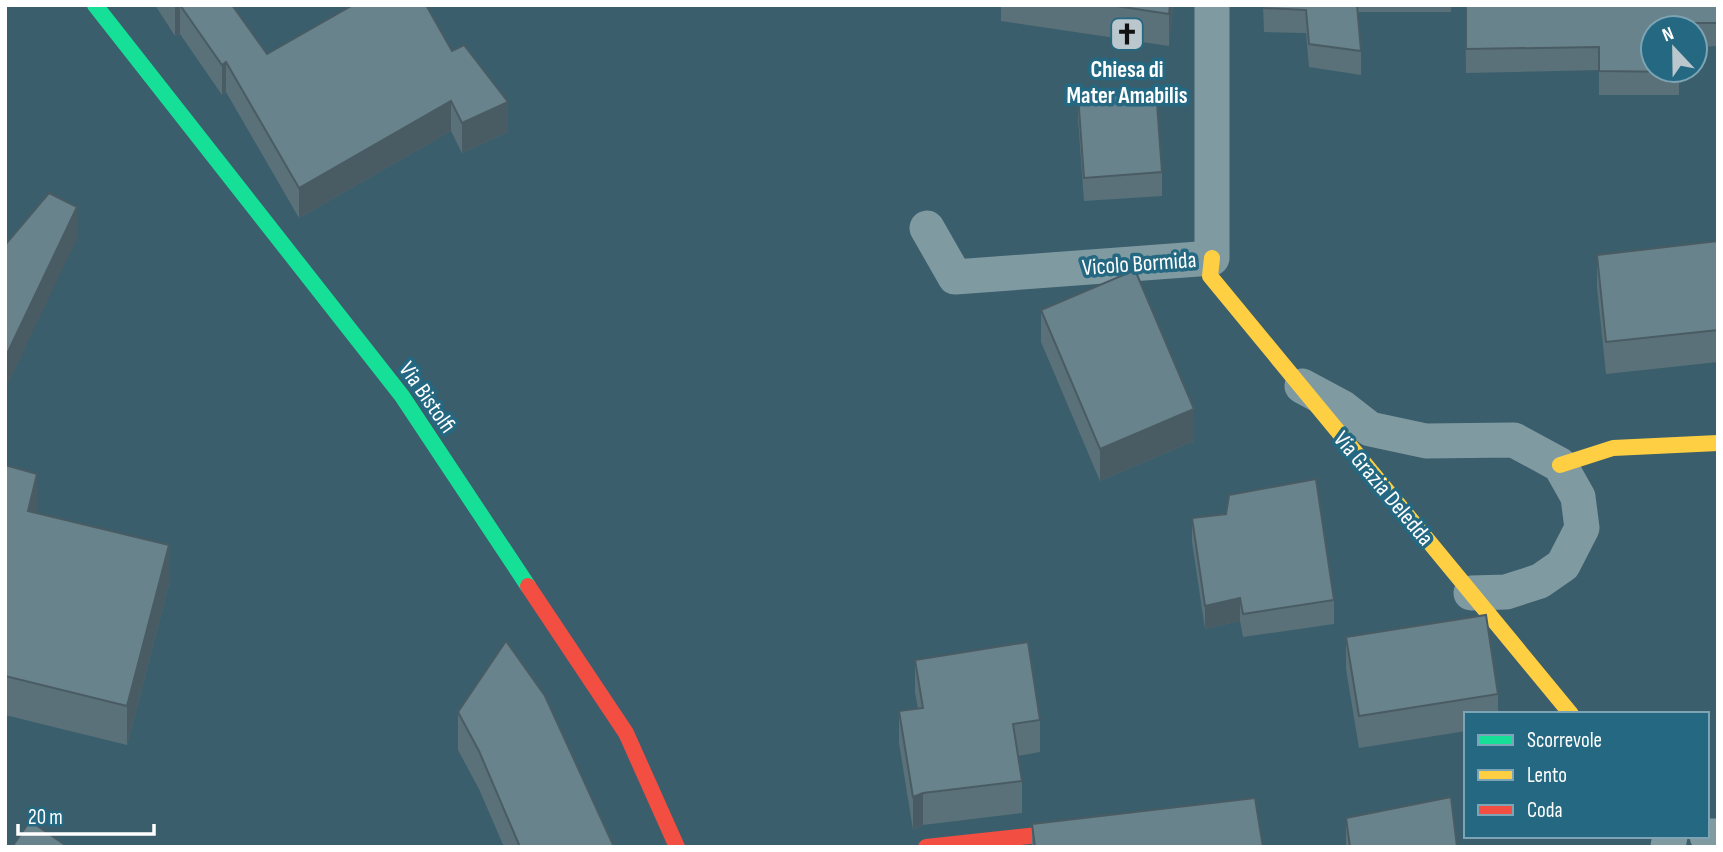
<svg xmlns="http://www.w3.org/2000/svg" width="1723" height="852" viewBox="0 0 1723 852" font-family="'Sofia Sans Condensed',sans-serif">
<rect width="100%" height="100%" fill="#3a5e6c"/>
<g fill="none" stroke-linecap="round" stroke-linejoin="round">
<!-- street -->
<path stroke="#809aa2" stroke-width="35" d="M 927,228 L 955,277 L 1212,258 L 1212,5
M 1302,386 L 1343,408 L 1370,429 L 1426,441 L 1514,440 L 1560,465 L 1578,497 L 1582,528 L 1563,565 L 1540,581 L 1506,592 L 1471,593
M 1707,836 L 1718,836
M 1668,847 L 1670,836"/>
<!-- fast -->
<path stroke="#16e098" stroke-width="16" d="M 95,5 L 402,396 L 528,586"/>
<!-- slow -->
<path stroke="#ffcf43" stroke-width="16" d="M 1212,258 L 1210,276 L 1571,714
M 1560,465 L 1613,448 L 1718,443"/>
<!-- jam -->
<path stroke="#f24e42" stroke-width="16" d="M 528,586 L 626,733 L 677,847
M 926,847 L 1085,830"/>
</g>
<!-- wall -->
<path fill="#5a7179" d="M 155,5 L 232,5 L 267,54 L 452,51 L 508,132 L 462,153 L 451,131 L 299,218 L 226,92 L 222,95 L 180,34 L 175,36 Z
M 1001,5 L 1173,5 L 1169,46 L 1001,21 Z
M 1263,5 L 1451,5 L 1451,12 L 1358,12 L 1361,51 L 1361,75 L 1309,67 L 1306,33 L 1264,32 Z
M 1465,5 L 1718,5 L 1718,46 L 1695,47 L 1695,28 L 1653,28 L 1679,70 L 1679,95 L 1599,95 L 1599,70 L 1466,73 Z
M 1078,95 L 1162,172 L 1162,196 L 1084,201 L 1078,119 Z
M 1718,241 L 1718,362 L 1606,374 L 1597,287 L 1597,255 Z
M 1041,310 L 1194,441 L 1100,481 L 1041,342 Z
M 5,465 L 37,513 L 169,584 L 127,745 L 5,715 Z
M 1192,518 L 1334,600 L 1334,624 L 1243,637 L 1240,621 L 1205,629 L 1192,542 Z
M 1346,637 L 1498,694 L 1498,714 L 1466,714 L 1466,731 L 1359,748 L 1346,669 Z
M 915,660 L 1040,720 L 1040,752 L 1018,756 L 1022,781 L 1022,813 L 923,825 L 913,830 L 899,743 L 899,711 L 918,709 L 915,692 Z
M 458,712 L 614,847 L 504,847 L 479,789 L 458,750 Z
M 1346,818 L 1457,847 L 1346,847 Z
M 1032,824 L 1263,847 L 1032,847 Z"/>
<!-- shaded-wall -->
<path fill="#4a5c63" d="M 180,5 L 180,34 L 175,36 L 175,6 Z
M 1170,5 L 1173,5 L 1169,46 L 1169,14 Z
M 226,62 L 226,92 L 222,95 L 222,65 Z
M 451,101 L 451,131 L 299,218 L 299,188 Z
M 508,102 L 508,132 L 462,153 L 462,123 Z
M 77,207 L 77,239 L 5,390 L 5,358 Z
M 1194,409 L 1194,441 L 1100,481 L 1100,449 Z
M 37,474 L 37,512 L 28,549 L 28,511 Z
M 169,545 L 169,584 L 127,745 L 127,706 Z
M 1240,598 L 1240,621 L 1205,629 L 1205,606 Z
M 923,793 L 923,825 L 913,830 L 913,797 Z"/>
<!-- building -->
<path fill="#69838d" stroke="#4a5c63" stroke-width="2" d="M 180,5 L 232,5 L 267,54 L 353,5 L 426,5 L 452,51 L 464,45 L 508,102 L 462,123 L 451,101 L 299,188 L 226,62 L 222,65 Z
M 1110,5 L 1170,5 L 1169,14 Z
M 1264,5 L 1357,5 L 1361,51 L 1309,44 L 1306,10 L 1264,8 Z
M 1466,5 L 1718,5 L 1718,23 L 1679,23 L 1679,28 L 1653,28 L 1653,70 L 1679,70 L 1679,72 L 1599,71 L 1599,47 L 1466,49 Z
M 1156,90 L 1162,172 L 1084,178 L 1078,95 Z
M 49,193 L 77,207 L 5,358 L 5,245 Z
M 1718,241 L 1718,330 L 1606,342 L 1597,255 Z
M 1135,270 L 1194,409 L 1100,449 L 1041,310 Z
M 5,465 L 37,474 L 28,511 L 169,545 L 127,706 L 5,676 Z
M 1316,479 L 1334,600 L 1243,614 L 1240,598 L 1205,606 L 1192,518 L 1226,514 L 1229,495 Z
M 1486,615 L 1498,694 L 1359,716 L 1346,637 Z
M 506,641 L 545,696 L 614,847 L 520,847 L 479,751 L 458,712 Z
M 1028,642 L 1040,720 L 1013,724 L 1022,781 L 923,793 L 913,797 L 899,711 L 923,708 L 915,660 Z
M 1451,797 L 1457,847 L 1350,847 L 1346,818 Z
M 1255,798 L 1263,847 L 1035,847 L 1032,824 Z
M 30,821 L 68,847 L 12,847 Z"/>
<!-- icons -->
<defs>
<g id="church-square" transform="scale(1.75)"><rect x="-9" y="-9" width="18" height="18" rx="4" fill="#bac7cc" stroke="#246882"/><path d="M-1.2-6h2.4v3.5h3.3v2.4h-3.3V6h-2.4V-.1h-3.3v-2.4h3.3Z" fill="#111"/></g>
</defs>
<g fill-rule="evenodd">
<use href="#church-square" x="1127" y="34"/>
</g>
<g text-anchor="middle" stroke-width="7" stroke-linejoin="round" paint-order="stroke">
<!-- poi labels -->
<g font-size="23" font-weight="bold" fill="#fff" stroke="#246882">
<text x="1127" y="77">Chiesa di<tspan x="1127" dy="26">Mater Amabilis</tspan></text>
</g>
<!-- street labels -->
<g font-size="23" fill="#fff" stroke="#246882">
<text transform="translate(1139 263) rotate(-4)" y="8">Vicolo Bormida</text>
<text transform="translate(428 397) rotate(55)" y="8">Via Bistolfi</text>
<text transform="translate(1384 488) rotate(50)" y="8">Via Grazia Deledda</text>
</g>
</g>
<!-- border -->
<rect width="1723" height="852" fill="none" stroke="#ffffff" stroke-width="14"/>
<!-- legend -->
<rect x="1464" y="712" width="245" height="126" fill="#246882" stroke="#7ca4b4" stroke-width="2"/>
<rect x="1478" y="735" width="35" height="10" fill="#16e098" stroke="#7ca4b4" stroke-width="2"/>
<text x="1527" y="747" font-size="21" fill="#ffffff">Scorrevole</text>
<rect x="1478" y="770" width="35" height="10" fill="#ffcf43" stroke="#7ca4b4" stroke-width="2"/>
<text x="1527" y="782" font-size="21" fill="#ffffff">Lento</text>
<rect x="1478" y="805" width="35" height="10" fill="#f24e42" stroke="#7ca4b4" stroke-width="2"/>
<text x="1527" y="817" font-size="21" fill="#ffffff">Coda</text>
<!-- north arrow -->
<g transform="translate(1674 49) rotate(338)"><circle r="33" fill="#246882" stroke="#7ca4b4" stroke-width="2"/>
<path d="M0-5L12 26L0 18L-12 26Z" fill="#bac7cc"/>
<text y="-10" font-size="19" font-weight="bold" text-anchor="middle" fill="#ffffff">N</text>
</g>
<!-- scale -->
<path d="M18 824v10h136v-10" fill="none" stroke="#ffffff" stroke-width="3.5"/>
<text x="28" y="824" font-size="21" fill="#ffffff" stroke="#246882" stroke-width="5" paint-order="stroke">20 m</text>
</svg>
